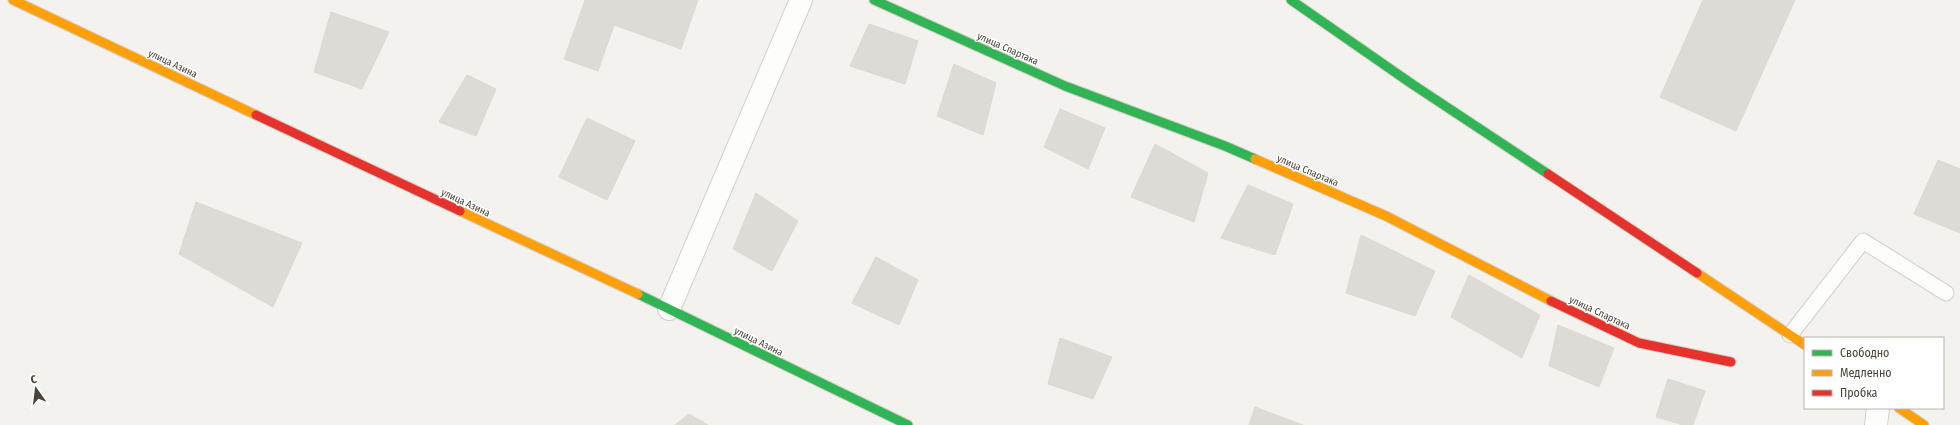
<svg xmlns="http://www.w3.org/2000/svg" width="1960" height="425" viewBox="0 0 1960 425" font-family="'Fira Sans Condensed',sans-serif">
<rect width="100%" height="100%" fill="#f4f2ee"/>
<!-- building -->
<path fill="#dedbd6" stroke="#dcd9d4" d="M 585,0 L 698,0 L 681,49 L 614,25 L 598,71 L 564,59 Z
M 1703,0 L 1795,0 L 1736,131 L 1660,97 Z
M 331,12 L 389,32 L 362,89 L 314,72 Z
M 869,24 L 918,41 L 905,84 L 850,66 Z
M 954,64 L 996,83 L 983,135 L 937,116 Z
M 467,75 L 496,89 L 476,136 L 439,122 Z
M 1060,109 L 1105,128 L 1088,169 L 1044,147 Z
M 587,118 L 635,141 L 607,200 L 559,177 Z
M 1155,144 L 1208,173 L 1194,222 L 1131,197 Z
M 1938,160 L 1960,169 L 1960,233 L 1914,214 Z
M 1248,185 L 1293,204 L 1275,255 L 1221,238 Z
M 756,193 L 798,221 L 772,271 L 733,249 Z
M 196,202 L 302,243 L 273,307 L 179,254 Z
M 1361,235 L 1435,271 L 1415,316 L 1346,293 Z
M 876,257 L 918,280 L 899,325 L 852,303 Z
M 1469,275 L 1540,315 L 1522,358 L 1451,317 Z
M 1558,325 L 1614,348 L 1599,387 L 1549,366 Z
M 1060,338 L 1112,357 L 1093,399 L 1048,384 Z
M 1668,379 L 1705,391 L 1693,425 L 1683,425 L 1656,417 Z
M 1255,407 L 1303,425 L 1249,425 Z
M 689,414 L 708,425 L 675,425 Z"/>
<g fill="none" stroke-linecap="round" stroke-linejoin="round">
<!-- lane casing -->
<g stroke="#d2d0cb" stroke-width="17">
<path id="lane" d="M 1790,335 L 1863,241 L 1946,293"/>
</g>
<!-- street casing -->
<g stroke="#d2d0cb" stroke-width="24">
<path id="street" d="M 669,309 L 801,0
M 1876,425 L 1878,408"/>
</g>
<!-- fast casing -->
<g stroke="#d3cfc5" stroke-width="11">
<path id="fast" d="M 874,0 L 1065,86 L 1225,146 L 1255,159
M 1291,0 L 1412,84 L 1548,174
M 638,294 L 908,425"/>
</g>
<!-- slow casing -->
<g stroke="#d3cfc5" stroke-width="11">
<path id="slow" d="M 13,0 L 256,115
M 1255,159 L 1386,216 L 1551,301
M 460,211 L 638,294
M 1697,273 L 1805,345
M 1899,408 L 1924,425"/>
</g>
<!-- jam casing -->
<g stroke="#d3cfc5" stroke-width="11">
<path id="jam" d="M 256,115 L 460,211
M 1548,174 L 1697,273
M 1551,301 L 1639,343 L 1731,362"/>
</g>
<!-- lane -->
<use href="#lane" stroke="#fdfdfc" stroke-width="15"/>
<!-- street -->
<use href="#street" stroke="#fdfdfc" stroke-width="22"/>
<!-- fast -->
<use href="#fast" stroke="#30b455" stroke-width="9"/>
<!-- slow -->
<use href="#slow" stroke="#ff9f0a" stroke-width="9"/>
<!-- jam -->
<use href="#jam" stroke="#e5322d" stroke-width="9"/>
</g>
<g text-anchor="middle" stroke-width="3" stroke-linejoin="round" paint-order="stroke">
<!-- street labels -->
<g font-size="10" fill="#4b4439" stroke="#fff">
<text transform="translate(1008 48) rotate(24)" y="4">улица Спартака</text>
<text transform="translate(173 63) rotate(25)" y="4">улица Азина</text>
<text transform="translate(1308 170) rotate(23)" y="4">улица Спартака</text>
<text transform="translate(466 202) rotate(25)" y="4">улица Азина</text>
<text transform="translate(1600 312) rotate(25)" y="4">улица Спартака</text>
<text transform="translate(759 341) rotate(26)" y="4">улица Азина</text>
</g>
</g>
<!-- legend -->
<rect x="1804" y="337" width="140" height="72" fill="#ffffff" stroke="#b7b4b0"/>
<rect x="1812" y="350" width="20" height="6" fill="#30b455" stroke="#b7b4b0"/>
<text x="1840" y="357" font-size="12" fill="#4b4439">Свободно</text>
<rect x="1812" y="370" width="20" height="6" fill="#ff9f0a" stroke="#b7b4b0"/>
<text x="1840" y="377" font-size="12" fill="#4b4439">Медленно</text>
<rect x="1812" y="390" width="20" height="6" fill="#e5322d" stroke="#b7b4b0"/>
<text x="1840" y="397" font-size="12" fill="#4b4439">Пробка</text>
<!-- north arrow -->
<g transform="translate(36 389) rotate(346)" stroke="#ffffff" stroke-width="3" paint-order="stroke">
<path d="M0-3L7 15L0 10L-7 15Z" fill="#4b4439"/>
<text y="-6" font-size="11" font-weight="bold" text-anchor="middle" fill="#4b4439">С</text>
</g>
</svg>
